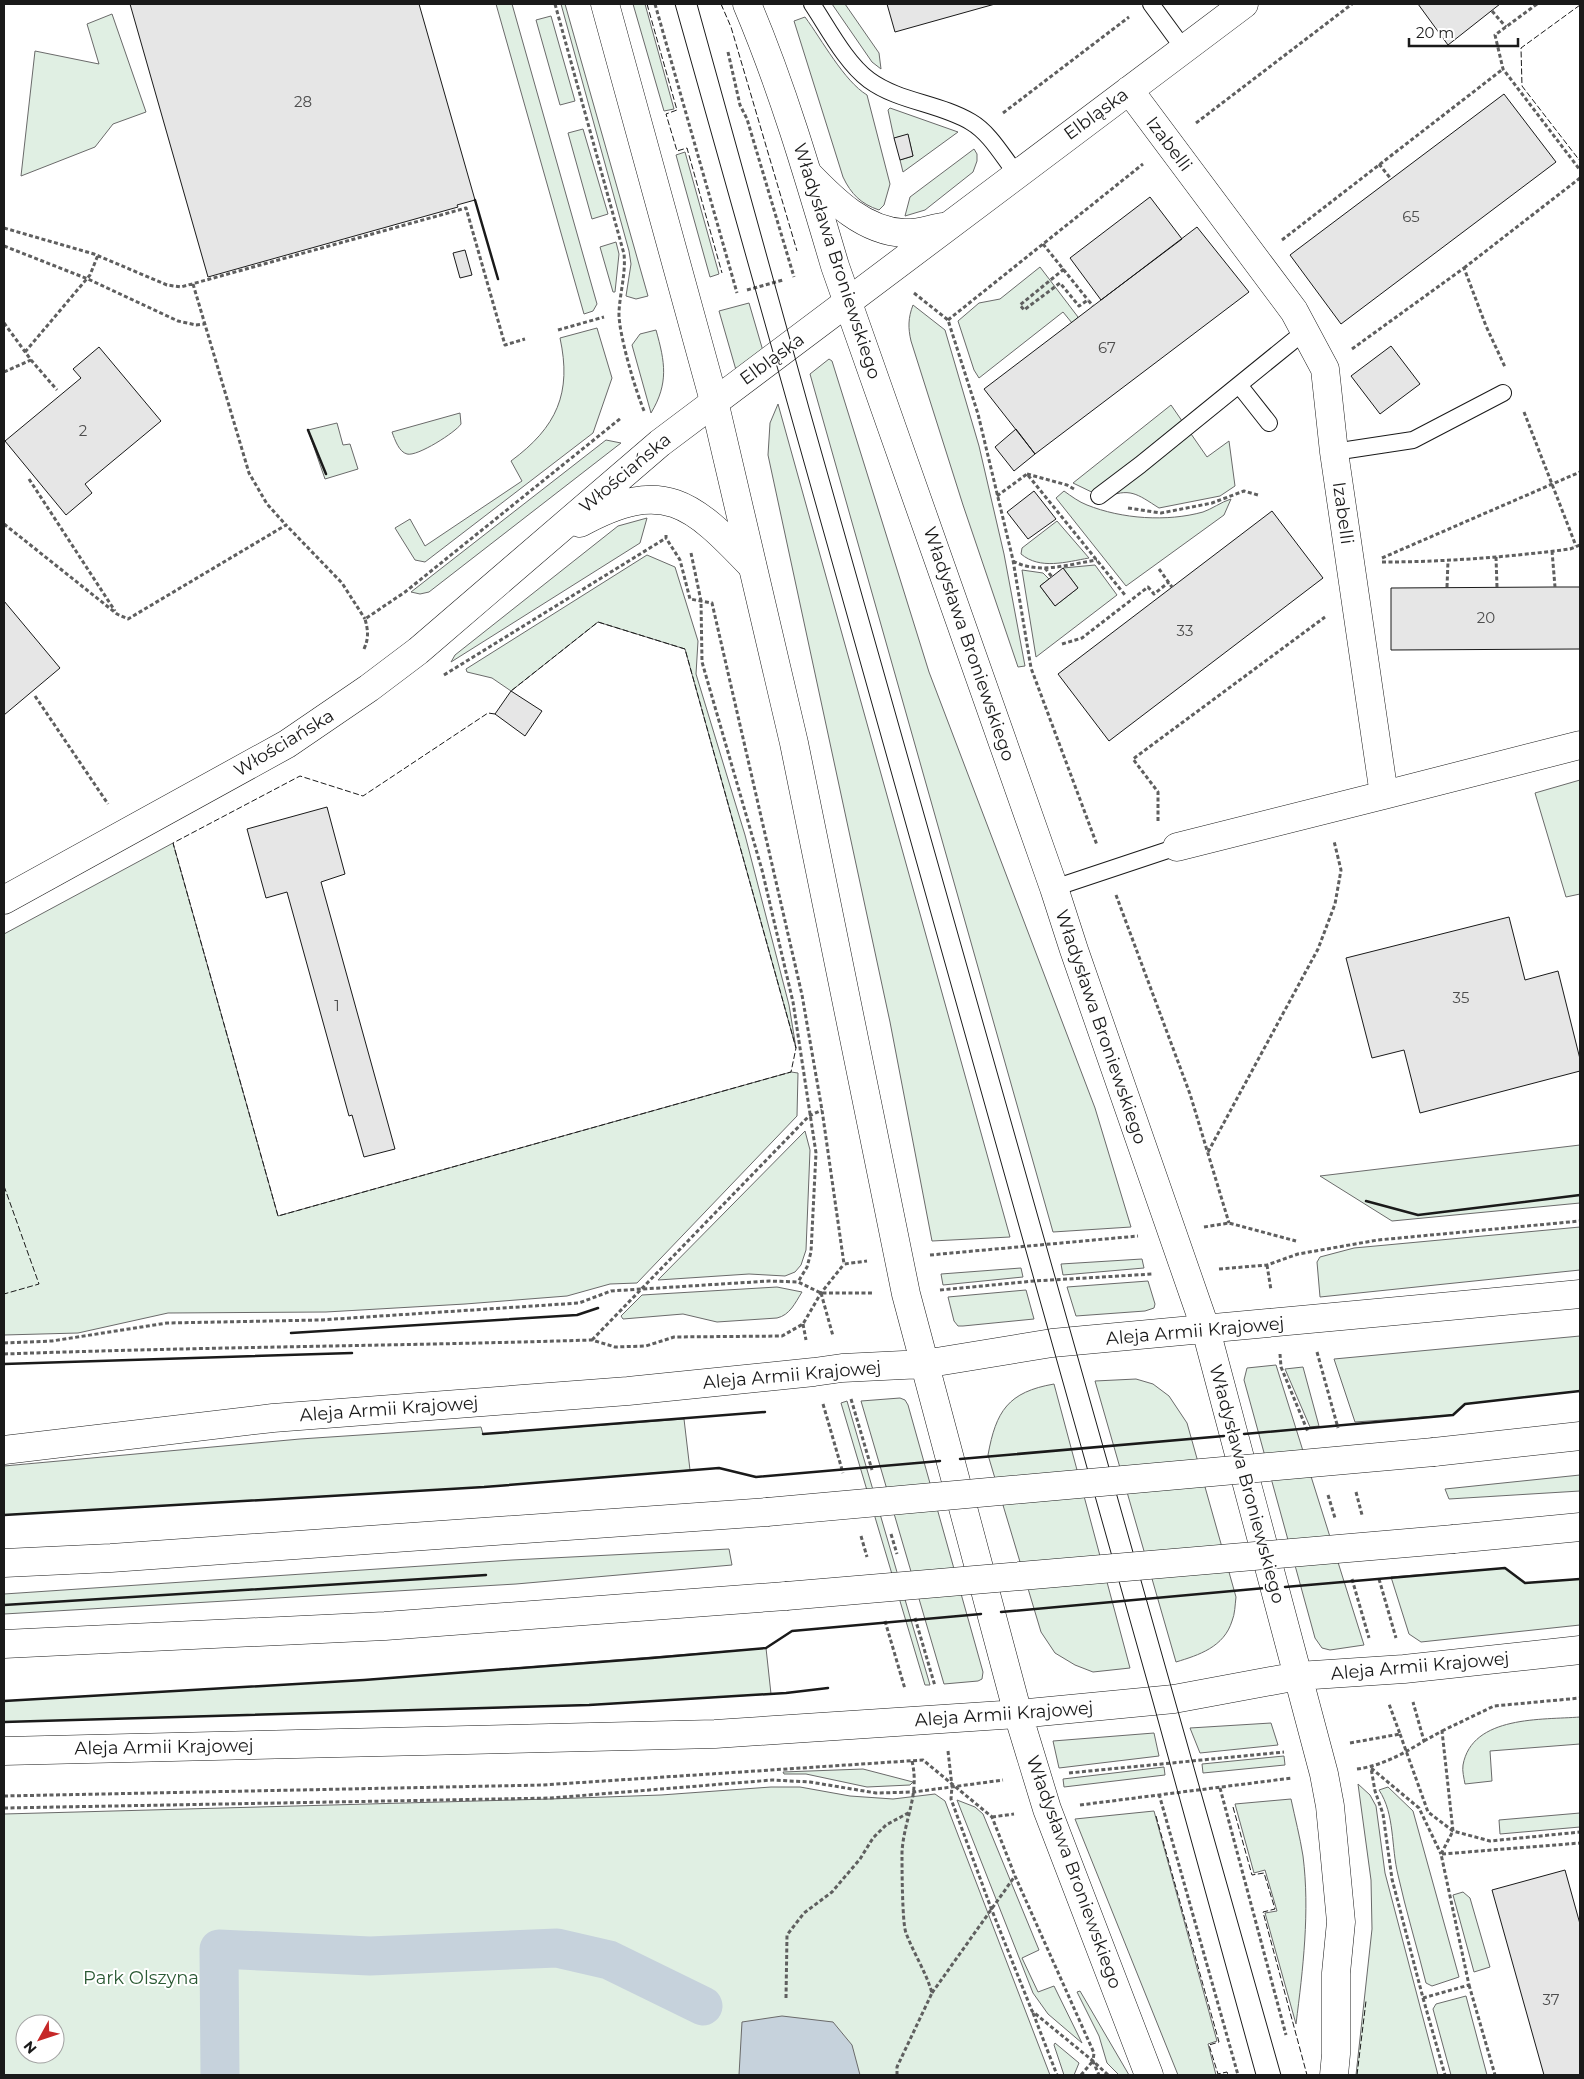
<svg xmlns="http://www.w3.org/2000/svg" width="1584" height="2079" viewBox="0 0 1584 2079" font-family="Montserrat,sans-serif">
<rect width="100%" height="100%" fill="#fff"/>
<!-- green -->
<path fill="#e0efe3" stroke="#6a6a6a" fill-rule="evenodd" d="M 496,4 L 512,4 L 597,304 L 593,311 L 584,314 Z
M 561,4 L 565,4 L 648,296 L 636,299 L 626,296 L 631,264 L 629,251 Z
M 633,4 L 645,4 L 674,109 L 664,111 Z
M 832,4 L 845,4 L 879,53 L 881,69 L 872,62 Z
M 112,14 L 146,112 L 113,124 L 95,147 L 21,176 L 35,51 L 99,64 L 87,24 Z
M 551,16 L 575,101 L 560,105 L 536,20 Z
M 805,17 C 822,40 844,81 867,95 L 890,184 L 884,205 L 879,210 C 861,204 851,194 843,177 L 794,21 Z
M 890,108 L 958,132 L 903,172 L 900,160 L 913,156 L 908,135 L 894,138 L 888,110 Z
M 583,129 L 608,214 L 592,219 L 568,133 Z
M 974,149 L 977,154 L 977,161 L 973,172 L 925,210 L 905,216 L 910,197 Z
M 685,152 L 719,274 L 710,277 L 676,155 Z
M 616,242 L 619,254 L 615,292 L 613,292 L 600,247 Z
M 1040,267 L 1078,317 L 1072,323 L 1063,312 L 979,378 L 974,370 L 958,321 L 979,303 L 1000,299 Z
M 749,303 L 763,351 L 736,370 L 719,311 Z
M 913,305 L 945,330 L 979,446 L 1004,554 L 1025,666 L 1018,667 L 963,505 L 911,341 C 908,328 908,318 913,305 Z
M 597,328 L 612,378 L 593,433 L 425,562 L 415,560 L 395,528 L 410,519 L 425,546 L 522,481 L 511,461 C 557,427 572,393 560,338 Z
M 656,330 C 665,362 669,383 651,413 L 632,345 L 640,334 Z
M 829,359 L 832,361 L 929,672 L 1095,1108 L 1131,1227 L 1053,1232 L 810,374 Z
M 778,404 L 1010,1237 L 932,1241 L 890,1022 L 768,455 L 770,423 Z
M 1171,405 L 1207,457 L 1229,441 L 1235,486 L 1220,496 L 1159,508 C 1137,494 1130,487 1104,498 L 1073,483 Z
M 460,413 L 461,424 C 456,432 417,457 407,454 C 399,452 395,440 392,432 Z
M 337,423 L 343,445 L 350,444 L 358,469 L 325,479 L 308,430 Z
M 606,440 L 621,443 L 429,592 L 420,594 L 411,592 Z
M 1064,491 C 1071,496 1079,502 1087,505 C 1122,519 1167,522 1203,512 C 1212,509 1221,502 1231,499 L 1224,515 L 1126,586 L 1056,498 Z
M 647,518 L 640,543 L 451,662 L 455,655 L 618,526 Z
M 1057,521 L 1089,558 C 1066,562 1040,570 1021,554 L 1022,548 Z
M 647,555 L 675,567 L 698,641 L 696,674 L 745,835 L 789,1005 L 796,1048 L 685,649 L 598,622 L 511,691 L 492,678 L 467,672 L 466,669 Z
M 1095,565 L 1117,595 L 1036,657 L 1022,570 L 1043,573 L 1049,579 L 1040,586 L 1055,606 L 1078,588 L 1063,568 Z
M 1580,780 L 1580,894 L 1566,897 L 1535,793 Z
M 173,843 L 278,1216 L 791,1072 L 798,1073 L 797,1116 L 637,1283 L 610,1284 L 567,1296 L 465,1304 L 326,1312 L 168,1313 L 78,1333 L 4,1335 L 4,934 Z
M 805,1131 L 810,1150 L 806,1250 L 801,1265 L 795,1272 L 785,1276 L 749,1274 L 658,1280 Z
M 1580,1145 L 1580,1203 L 1392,1221 L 1320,1176 Z
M 1580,1227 L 1580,1270 L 1320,1297 L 1317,1262 L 1320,1257 L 1354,1248 Z
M 1142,1259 L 1144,1268 L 1063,1275 L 1061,1264 Z
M 1021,1268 L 1023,1277 L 943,1285 L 941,1274 Z
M 1148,1281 L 1155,1304 L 1154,1308 L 1145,1311 L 1076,1316 L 1067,1287 Z
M 777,1287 L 802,1292 C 795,1303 790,1315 777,1318 L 717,1322 L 683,1314 L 623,1319 L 621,1316 L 642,1295 Z
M 1026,1290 L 1034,1319 L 963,1326 L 958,1326 L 954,1321 L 948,1297 Z
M 1580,1336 L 1580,1391 L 1465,1404 L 1453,1415 L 1355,1422 L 1334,1359 Z
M 1276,1365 L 1364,1645 L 1330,1650 L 1322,1648 L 1315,1638 L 1244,1380 L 1247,1368 Z
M 1303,1367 L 1319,1426 L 1310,1427 L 1285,1369 Z
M 1136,1379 L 1153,1384 L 1169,1396 L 1187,1423 L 1236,1597 C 1235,1605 1235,1614 1232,1621 C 1224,1647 1199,1655 1176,1662 L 1095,1381 Z
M 1054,1384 L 1130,1668 L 1093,1672 L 1075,1665 L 1055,1653 L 1041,1632 L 988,1455 C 996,1411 1008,1392 1054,1384 Z
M 900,1398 L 905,1400 L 908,1405 L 983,1672 L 982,1679 L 978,1681 L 944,1684 L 861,1401 Z
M 847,1401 L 930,1685 L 925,1685 L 841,1403 Z
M 684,1419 L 690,1470 L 484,1487 L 4,1515 L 4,1466 L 300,1439 L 481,1427 L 483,1434 Z
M 1580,1475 L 1580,1491 L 1449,1499 L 1445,1489 Z
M 729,1549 L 732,1565 L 516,1584 L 4,1614 L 4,1594 L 512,1560 Z
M 1505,1568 L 1525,1583 L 1580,1579 L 1580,1625 L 1421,1642 L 1409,1634 L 1391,1577 Z
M 766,1648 L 771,1694 L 589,1705 L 4,1722 L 4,1701 L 364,1680 Z
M 1580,1717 L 1580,1744 L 1490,1751 L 1492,1781 L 1465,1784 C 1464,1778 1462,1771 1463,1765 C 1472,1715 1543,1720 1580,1717 Z
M 1271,1723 L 1278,1745 L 1200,1753 L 1190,1728 Z
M 1154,1733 L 1159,1756 L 1059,1768 L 1053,1741 Z
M 1284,1756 L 1285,1765 L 1203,1773 L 1202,1764 Z
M 1164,1767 L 1165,1775 L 1064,1787 L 1063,1779 Z
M 863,1769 L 913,1782 L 910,1785 L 867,1787 L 806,1774 L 784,1774 L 783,1772 Z
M 1358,1784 L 1370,1795 L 1376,1806 L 1385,1873 L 1438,2075 L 1356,2075 L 1372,1929 L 1371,1880 Z
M 771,1787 L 800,1787 L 850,1796 L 893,1799 L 935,1794 L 945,1801 L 1050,2075 L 4,2075 L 4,1814 L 550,1799 L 661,1795 ZM 25,2024 L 55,2024 L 55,2054 L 25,2054 Z
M 1388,1787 L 1413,1811 L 1459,1977 L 1432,1986 L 1426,1983 C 1417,1947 1406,1911 1398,1875 C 1391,1847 1395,1814 1379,1790 Z
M 1291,1799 C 1295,1818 1300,1837 1303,1856 C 1310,1911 1303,1969 1296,2024 L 1265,1913 L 1277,1911 L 1265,1870 L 1254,1873 L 1235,1804 Z
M 957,1800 L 975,1807 L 983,1814 L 1039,1950 L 1022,1958 L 1038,1992 L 1054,1986 L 1082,2043 L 1048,2014 L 1033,1993 Z
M 1154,1811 L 1217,2041 L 1208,2044 L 1216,2075 L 1178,2075 L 1075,1819 Z
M 1580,1813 L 1580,1827 L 1500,1834 L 1499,1820 Z
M 1463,1892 L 1470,1898 L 1490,1967 L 1474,1972 L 1453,1895 Z
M 1080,1991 L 1129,2075 L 1119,2075 L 1107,2063 L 1099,2036 L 1077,1992 Z
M 1466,1996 L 1487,2075 L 1451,2075 L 1433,2009 L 1436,2004 Z
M 1055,2043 L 1079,2063 L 1074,2075 L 1064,2075 L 1054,2045 Z"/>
<!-- water -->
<path fill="#c6d2dc" stroke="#6a6a6a" d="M 782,2016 L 833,2022 L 852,2045 L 860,2075 L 739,2075 L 742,2022 Z"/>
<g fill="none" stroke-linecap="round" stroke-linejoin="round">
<!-- canal -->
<path stroke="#c6d2dc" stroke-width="39" d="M 220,2075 L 219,1949 L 370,1956 L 557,1948 L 609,1960 L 703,2006"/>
</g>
<!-- building -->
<path fill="#e6e6e6" stroke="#1a1a1a" d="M 130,4 L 419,4 L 475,200 L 457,205 L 458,207 L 208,277 Z
M 887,4 L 995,4 L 895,32 Z
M 1418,4 L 1500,4 L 1448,45 Z
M 1504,94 L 1556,162 L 1341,324 L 1290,255 Z
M 908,134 L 913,156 L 900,160 L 894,138 Z
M 1150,197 L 1182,239 L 1101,300 L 1070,258 Z
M 1197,227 L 1249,292 L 1035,454 L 984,389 Z
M 465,250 L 472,275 L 460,278 L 453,253 Z
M 1391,346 L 1420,384 L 1380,414 L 1351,376 Z
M 99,347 L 161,421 L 85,484 L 92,493 L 66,515 L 5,441 L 81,378 L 73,369 Z
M 1016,429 L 1035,454 L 1014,471 L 995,447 Z
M 1034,491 L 1056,519 L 1028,539 L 1007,512 Z
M 1272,511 L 1323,578 L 1109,741 L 1058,674 Z
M 1063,568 L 1078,588 L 1055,606 L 1040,586 Z
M 1555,587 L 1580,587 L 1580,649 L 1391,650 L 1391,588 Z
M 4,601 L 60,668 L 4,715 Z
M 511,691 L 542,711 L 525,736 L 495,714 Z
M 327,807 L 345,874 L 321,882 L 395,1149 L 364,1157 L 352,1115 L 349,1116 L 287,892 L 266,898 L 247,829 Z
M 1509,917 L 1525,980 L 1558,971 L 1580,1059 L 1580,1071 L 1420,1113 L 1404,1050 L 1372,1058 L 1346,958 Z
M 1565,1870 L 1580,1924 L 1580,2075 L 1544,2075 L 1492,1890 Z"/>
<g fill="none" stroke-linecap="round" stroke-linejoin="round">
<!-- service casing -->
<g stroke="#1a1a1a" stroke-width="18">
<path id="service" d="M 812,4 C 828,28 846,63 869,80 C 899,102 939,103 971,122 C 990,133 1003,157 1016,173
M 1151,4 L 1184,49
M 1239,385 L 1269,423
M 1334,452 L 1413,440 L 1503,393
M 1099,496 L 1140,465 L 1304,332
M 1054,888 L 1177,847"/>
</g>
<!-- minor casing -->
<g stroke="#1a1a1a" stroke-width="29">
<path id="minor" d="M 1129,90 L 1294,311 L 1325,369 L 1334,452 L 1384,795 L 1580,745
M 808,174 C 834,201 864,231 904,233 C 917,234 930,229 942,227
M 580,523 C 664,477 692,503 752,566
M 1177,847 L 1384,795
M 4,900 L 287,744 L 369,688 L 418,651 L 660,443 L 1244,4"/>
</g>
<!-- secondary casing -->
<g stroke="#1a1a1a" stroke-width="29">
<path id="secondary" d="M 605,4 L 714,401 L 794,743 L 906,1294 L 1018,1714 L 1047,1809 L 1149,2075
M 747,4 C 783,89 809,178 835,266 L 1054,888 L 1074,950 L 1206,1330 L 1324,1774 L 1330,1806 L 1341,1922 L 1336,1973 L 1336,2054 L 1334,2075
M 4,1450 L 273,1418 L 628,1391 L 814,1372 L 842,1368 L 924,1364 L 1052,1343 L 1580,1294
M 4,1751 L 715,1734 L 1018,1714 L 1174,1699 L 1298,1676 L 1404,1669 L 1580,1650"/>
</g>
<!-- motorway casing -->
<g stroke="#1a1a1a" stroke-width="29">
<path id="motorway" d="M 1434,1452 L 1580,1436
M 1454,1539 L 1580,1527
M 4,1563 L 111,1558 L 767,1512
M 4,1644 L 385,1626 L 786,1596"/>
</g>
<!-- path -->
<path stroke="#5f5f5f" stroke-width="3" stroke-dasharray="4 2.5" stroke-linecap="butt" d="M 555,4 L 624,254 C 626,273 620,292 619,312 C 618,332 636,393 645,413
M 655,4 L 737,293
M 1537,4 L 1495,35 L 1503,69 L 1580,170
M 1492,11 L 1506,27
M 728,52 L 740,105 L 747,119 L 794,277
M 1003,113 L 1129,17
M 1196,123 L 1352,4
M 1379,164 L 1391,179
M 4,228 L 94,254 L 167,285 L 181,287 L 466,208 L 505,345 L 525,339
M 1282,240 L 1503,69
M 1043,244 L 1088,300
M 4,246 L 88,279 L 178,321 L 196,325 L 205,324
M 1464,268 L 1580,178
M 1064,269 L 1020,305 L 1024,310 L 1060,283 L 1079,306 L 1088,300 L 1093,306
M 193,284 L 249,473 L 267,504 L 286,525
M 747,290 L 783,280
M 914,293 L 948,320 L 978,414 L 1013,560 L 1031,668 L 1097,845
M 948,320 L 1143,164
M 4,323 L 31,360 L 57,390
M 558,330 L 604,317
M 1352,349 L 1464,268 L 1486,326 L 1505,367
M 25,352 L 90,275 L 98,255
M 4,372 L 31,360
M 1524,412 L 1576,546
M 1027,474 L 1067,485 L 1074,489
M 29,479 L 115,611
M 997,496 L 1027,474 L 1125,595
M 1128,508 L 1161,513 L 1212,503 L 1244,491 L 1258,495
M 4,524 L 117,614 L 128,619 L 286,525 L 342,583 L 365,619
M 666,535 L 666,538 L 680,560 L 690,599 L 712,603 L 802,995 L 822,1110 L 844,1264 L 867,1261
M 1552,551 L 1555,587
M 691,553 L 701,601 L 702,662 L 762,870 L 793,1002 L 816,1153 L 811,1252 L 807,1267 L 798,1282
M 1496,557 L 1497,587
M 1382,558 L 1580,472
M 1013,561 C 1039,575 1069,564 1097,560
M 1382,562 C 1445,562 1508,557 1570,549 L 1580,545
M 1045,568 L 1052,577
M 1159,569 L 1172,587
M 1447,587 L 1448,561
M 1062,644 L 1082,638 L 1148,587 L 1154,594 L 1169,582
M 364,649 C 369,638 368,630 365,619 L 405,592 L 621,418
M 444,675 L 666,538
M 35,696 L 108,804
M 1158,821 L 1158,792 L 1133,759 L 1325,617
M 1116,895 L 1190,1094 L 1229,1223
M 1208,1152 L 1318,949 L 1335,904 L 1341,870 L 1334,841
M 1204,1227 L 1229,1223 L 1296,1241
M 930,1255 L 1138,1236
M 1267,1265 L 1271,1290
M 1219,1269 L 1267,1265 L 1298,1254 L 1378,1240 L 1580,1221
M 940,1290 L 1034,1281 L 1153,1274
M 821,1293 L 833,1336
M 803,1324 L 806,1340
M 592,1340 L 809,1116 L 822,1110
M 4,1343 L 52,1341 L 167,1323 L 320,1320 L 579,1303 L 611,1291 L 769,1281 L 798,1282 L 821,1293 L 874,1293
M 1317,1352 L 1338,1428
M 4,1354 C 200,1347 396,1346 592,1340 L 615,1347 L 646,1346 L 674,1337 L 782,1336 L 803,1324 L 821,1293 L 844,1264
M 1280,1354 L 1281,1367 L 1308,1432
M 851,1399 L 872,1470
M 823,1404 L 843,1473
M 1356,1492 L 1362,1515
M 1328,1495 L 1335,1518
M 891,1534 L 897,1554
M 861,1536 L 867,1557
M 1352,1579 L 1369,1638
M 1379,1579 L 1396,1638
M 915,1618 L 935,1686
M 885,1621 L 905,1689
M 1442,1731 L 1494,1706 L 1580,1698
M 1400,1734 L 1428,1812 L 1453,1831 L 1490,1841 L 1580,1832
M 1424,1741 L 1442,1731 L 1453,1831 L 1441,1854 L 1469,1985 L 1423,1998 L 1392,1879 L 1383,1814 L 1375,1791 L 1371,1768 L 1419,1808 L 1441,1854
M 1350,1743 L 1400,1734 L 1389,1704
M 948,1751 L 952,1786 L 951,1799 L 991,1908 L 1032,2011 L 1093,2061 L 1108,2075
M 1357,1769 C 1381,1766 1403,1754 1424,1741 L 1413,1702
M 1069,1773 L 1284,1752
M 1220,1788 L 1286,2035
M 1159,1794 L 1238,2075
M 4,1796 L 543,1785 L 923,1760 L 992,1817 L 1015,1876 L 1094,2053 L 1093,2061 L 1099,2075
M 1080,1805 L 1292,1778
M 4,1808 L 551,1798 L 772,1780 L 810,1782 L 876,1793 L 914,1792 L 1003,1780
M 992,1817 L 1014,1814
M 1442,1854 L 1580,1843
M 1469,1985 L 1495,2075
M 932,1993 L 1015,1876
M 786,1998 L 787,1935 L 804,1913 L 832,1892 L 860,1859 L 873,1838 L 886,1825 L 910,1812
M 1423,1998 L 1445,2075
M 1033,2013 L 1057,2075
M 897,2075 L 897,2067 L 932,1993 C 926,1972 914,1954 906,1933 C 902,1923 902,1865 902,1852 C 904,1819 920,1795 912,1761
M 1081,2075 L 1093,2061"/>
<!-- service -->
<use href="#service" stroke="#fff" stroke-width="16"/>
<!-- minor -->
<use href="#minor" stroke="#fff" stroke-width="28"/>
<!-- secondary -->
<use href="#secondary" stroke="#fff" stroke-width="28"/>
<!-- motorway -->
<use href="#motorway" stroke="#fff" stroke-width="28"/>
<!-- tram -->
<path stroke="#1a1a1a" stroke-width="1" d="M 675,4 L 1153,1702 L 1256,2075
M 697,4 L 809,408 L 1281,2075"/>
<!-- motorway-bridge casing -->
<g stroke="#1a1a1a" stroke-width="29" stroke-linecap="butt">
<path id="motorway-bridge" d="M 767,1512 L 1434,1452
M 786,1596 L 1454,1539"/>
</g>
<!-- motorway-bridge -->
<use href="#motorway-bridge" stroke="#fff" stroke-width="28"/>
<!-- fence -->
<path stroke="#1a1a1a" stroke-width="1" stroke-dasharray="6 2.5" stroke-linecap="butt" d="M 647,4 L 677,110 L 666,114 L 677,151 L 687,148 L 722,273
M 721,4 L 731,27 L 797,251
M 1580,5 L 1521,48 L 1522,86 L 1580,161
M 495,714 L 488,713 L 363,796 L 300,776 L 173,843 L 278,1216 L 791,1072 L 796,1048 L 685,649 L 598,622 L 511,691
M 4,1186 L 39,1284 L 4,1294
M 1233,1807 L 1252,1875 L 1264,1873 L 1275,1909 L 1263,1912 L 1307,2075
M 1156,1816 L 1219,2042 L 1209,2045 L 1218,2074 L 1227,2072 L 1228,2075
M 1357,2075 L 1366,2001"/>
<!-- wall -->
<path stroke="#1a1a1a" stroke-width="2.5" d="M 475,200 L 498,279
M 308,430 L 326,474
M 1366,1201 L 1418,1215 L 1580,1195
M 291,1333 L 577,1315 L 598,1308
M 4,1364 L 352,1353
M 483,1434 L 765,1412
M 1244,1434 L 1453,1415 L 1465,1404 L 1580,1391
M 960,1459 L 1224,1436
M 4,1515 L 484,1487 L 719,1468 L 756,1477 L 940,1461
M 1285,1587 L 1505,1568 L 1525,1583 L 1580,1579
M 4,1605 L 486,1575
M 1001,1612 L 1265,1588
M 4,1701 L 364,1680 L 652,1658 L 766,1648 L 792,1631 L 981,1614
M 4,1722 L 589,1705 L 786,1693 L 828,1688"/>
</g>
<g text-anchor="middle" stroke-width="4" stroke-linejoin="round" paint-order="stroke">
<!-- number labels -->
<g font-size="15" fill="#4d4d4d">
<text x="303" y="107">28</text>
<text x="1411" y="222">65</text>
<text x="1107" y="353">67</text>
<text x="83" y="436">2</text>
<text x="1486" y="623">20</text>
<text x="1185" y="636">33</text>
<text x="1461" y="1003">35</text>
<text x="337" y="1011">1</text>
<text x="1551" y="2005">37</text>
</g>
<!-- street labels -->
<g font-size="18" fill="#1a1a1a" stroke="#fff">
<text transform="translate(1096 114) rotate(-36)" y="6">Elbląska</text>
<text transform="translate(1169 144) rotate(53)" y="6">Izabelli</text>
<text transform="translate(837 261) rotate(72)" y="6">Władysława Broniewskiego</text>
<text transform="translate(772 359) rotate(-36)" y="6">Elbląska</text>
<text transform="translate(625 473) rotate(-40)" y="6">Włościańska</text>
<text transform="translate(1343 513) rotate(82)" y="6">Izabelli</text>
<text transform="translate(969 644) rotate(71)" y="6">Władysława Broniewskiego</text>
<text transform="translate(284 743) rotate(-31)" y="6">Włościańska</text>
<text transform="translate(1101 1027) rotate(71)" y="6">Władysława Broniewskiego</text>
<text transform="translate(1195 1331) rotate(-5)" y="6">Aleja Armii Krajowej</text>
<text transform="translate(792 1375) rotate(-5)" y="6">Aleja Armii Krajowej</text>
<text transform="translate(389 1409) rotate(-4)" y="6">Aleja Armii Krajowej</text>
<text transform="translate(1247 1484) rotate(75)" y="6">Władysława Broniewskiego</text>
<text transform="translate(1420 1666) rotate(-5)" y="6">Aleja Armii Krajowej</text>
<text transform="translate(1004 1714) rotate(-4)" y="6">Aleja Armii Krajowej</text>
<text transform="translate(164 1747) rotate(-1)" y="6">Aleja Armii Krajowej</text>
<text transform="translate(1074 1872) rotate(70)" y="6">Władysława Broniewskiego</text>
</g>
<!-- park labels -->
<g font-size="18" fill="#2b5a34" stroke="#fff">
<text x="141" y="1984">Park Olszyna</text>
</g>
</g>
<!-- border -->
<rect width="1584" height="2079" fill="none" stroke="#1a1a1a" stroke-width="10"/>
<!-- north arrow -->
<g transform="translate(40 2039) rotate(230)"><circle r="24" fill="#ffffff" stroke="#a3a3a3"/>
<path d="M0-4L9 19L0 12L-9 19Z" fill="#c62828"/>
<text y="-8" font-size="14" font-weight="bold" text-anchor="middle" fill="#1a1a1a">N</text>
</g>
<!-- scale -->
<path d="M1409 38v8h109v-8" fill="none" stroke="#1a1a1a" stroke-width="2.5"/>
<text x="1416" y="38" font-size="15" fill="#1a1a1a" stroke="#ffffff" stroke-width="4" paint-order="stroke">20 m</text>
</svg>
